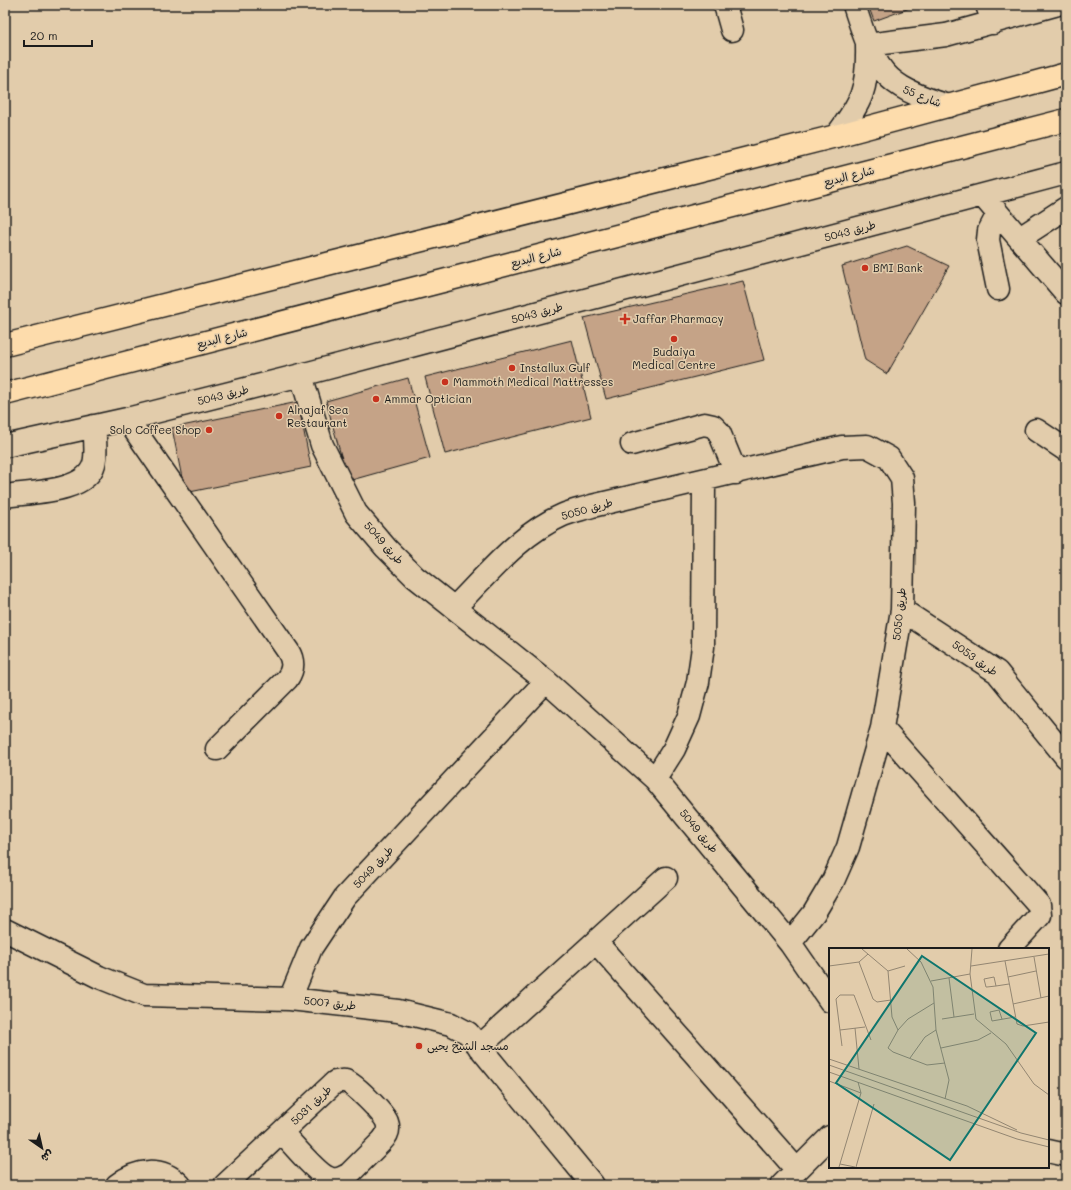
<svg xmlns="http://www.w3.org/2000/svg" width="1071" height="1190" viewBox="0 0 1071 1190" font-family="Mali,'Playpen Sans Arabic',sans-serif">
<rect width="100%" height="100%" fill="#e2ccab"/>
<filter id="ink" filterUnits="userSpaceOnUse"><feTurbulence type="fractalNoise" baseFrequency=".025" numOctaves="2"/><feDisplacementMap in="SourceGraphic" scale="8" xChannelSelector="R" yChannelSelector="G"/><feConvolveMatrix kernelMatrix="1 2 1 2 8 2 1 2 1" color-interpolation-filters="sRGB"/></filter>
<g filter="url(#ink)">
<!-- building -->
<path fill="#c5a387" stroke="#1c1c1c" d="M 868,5 L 918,5 L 874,21 Z
M 907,246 L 949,266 L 887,374 L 865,360 L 842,266 Z
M 743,281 L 764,360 L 606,399 L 584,318 Z
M 572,340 L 591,417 L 445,454 L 425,377 Z
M 408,378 L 430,458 L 348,481 L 326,401 Z
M 298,402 L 311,467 L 185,493 L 172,428 Z"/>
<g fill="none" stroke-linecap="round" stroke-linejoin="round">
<!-- minor casing -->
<g stroke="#1c1c1c" stroke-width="25">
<path id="minor" d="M 725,5 L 732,30
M 854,5 C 875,70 882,86 949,106
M 987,5 L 993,23
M 867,45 L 946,35 L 1055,5
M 836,136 C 862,102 868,89 867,46
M 983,196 L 1066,293
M 1020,238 L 1066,208
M 998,289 L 988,240 L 989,231 L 998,214
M 301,375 L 322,445 L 356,513 L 386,548 L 415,577 L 546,681 L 655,779 L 790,943 L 830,1001
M 127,419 L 288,651 C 294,661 294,669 287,679 L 217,749
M 1036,430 L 1066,450
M 632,444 L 704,424 L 713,426 L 719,432 L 736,473
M 5,446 L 127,419 L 301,375 L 1066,173
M 5,496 C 30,492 86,493 94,464 C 97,452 95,438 94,426
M 455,607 C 488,574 519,534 563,515 C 572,511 583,509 592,506 L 842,447 L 867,446 L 889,458 L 902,478 L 904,503 L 902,610 L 882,728 L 848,847 L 833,881 L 814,913 L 790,943
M 902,610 L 997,672 L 1066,757
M 882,728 L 1039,905 L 1040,915 L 1009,949
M 655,779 L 674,749 L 689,716 L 698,682 L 703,647 L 704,481
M 5,930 L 99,977 L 144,995 L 290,999 L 398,1011 L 451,1024 L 468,1033 L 593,1185
M 596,942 L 797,1170
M 290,999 L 311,948 L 345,897 L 546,681
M 479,1047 L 666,878
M 1048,1151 L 1066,1155
M 117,1185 C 137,1169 161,1166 180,1185
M 225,1185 L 335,1082 C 338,1082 342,1080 345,1081 C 353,1082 384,1114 387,1122 C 390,1130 386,1137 381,1142 L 349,1174 C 343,1178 336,1181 329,1178 C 317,1174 292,1143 282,1133
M 782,1185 L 830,1137"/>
</g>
<!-- major casing -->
<g stroke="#1c1c1c" stroke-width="25">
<path id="major" d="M 5,345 L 836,136 L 1066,74
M 5,394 L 1066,120"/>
</g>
<!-- minor -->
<use href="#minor" stroke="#e2ccab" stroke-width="22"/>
<!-- major -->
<use href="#major" stroke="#fddcac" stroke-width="22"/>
</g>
</g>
<!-- markers -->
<g fill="#c8321e" stroke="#e2ccab" stroke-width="1.5">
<circle cx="865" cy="268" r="4"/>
<path d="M623 313h4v4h4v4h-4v4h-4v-4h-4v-4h4z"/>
<circle cx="674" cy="339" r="4"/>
<circle cx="512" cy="368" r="4"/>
<circle cx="445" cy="382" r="4"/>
<circle cx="376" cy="399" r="4"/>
<circle cx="279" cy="416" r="4"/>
<circle cx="209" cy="430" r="4"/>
<circle cx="419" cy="1046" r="4"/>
</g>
<g text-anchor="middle" stroke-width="3" stroke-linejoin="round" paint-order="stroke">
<!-- street labels -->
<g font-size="11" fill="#1c1c1c" stroke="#e2ccab">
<text transform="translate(922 96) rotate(22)" y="4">شارع 55</text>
<text transform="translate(849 176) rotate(-14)" y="4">شارع البديع</text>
<text transform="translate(850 231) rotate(-15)" y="4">طريق 5043</text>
<text transform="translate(536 257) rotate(-14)" y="4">شارع البديع</text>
<text transform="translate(537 313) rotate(-15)" y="4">طريق 5043</text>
<text transform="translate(222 338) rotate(-14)" y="4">شارع البديع</text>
<text transform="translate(223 395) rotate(-14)" y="4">طريق 5043</text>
<text transform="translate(587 509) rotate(-16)" y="4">طريق 5050</text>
<text transform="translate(384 543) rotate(48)" y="4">طريق 5049</text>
<text transform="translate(899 614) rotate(-84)" y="4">طريق 5050</text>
<text transform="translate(975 658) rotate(35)" y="4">طريق 5053</text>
<text transform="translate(699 831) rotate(50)" y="4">طريق 5049</text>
<text transform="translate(373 867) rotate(-47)" y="4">طريق 5049</text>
<text transform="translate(330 1003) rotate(6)" y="4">طريق 5007</text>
<text transform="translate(311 1105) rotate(-44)" y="4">طريق 5031</text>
</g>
<!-- poi labels -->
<g font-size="11" fill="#1c1c1c" stroke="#e2ccab" text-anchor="start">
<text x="873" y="272">BMI Bank</text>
<text x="633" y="323">Jaffar Pharmacy</text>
<text x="674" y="356" text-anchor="middle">Budaiya<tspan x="674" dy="13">Medical Centre</tspan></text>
<text x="520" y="372">Installux Gulf</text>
<text x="453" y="386">Mammoth Medical Mattresses</text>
<text x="384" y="403">Ammar Optician</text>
<text x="287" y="414">Alnajaf Sea<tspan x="287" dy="13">Restaurant</tspan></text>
<text x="201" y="434" text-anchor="end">Solo Coffee Shop</text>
<text x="427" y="1050">مسجد الشيخ يحيى</text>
</g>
</g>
<!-- overview -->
<g transform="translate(829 948)">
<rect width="220" height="220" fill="#e2ccab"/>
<path fill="none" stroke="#938672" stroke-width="1" d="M 33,1 L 59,23 L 63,69 L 69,82M 78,1 L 92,14 L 104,39 L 107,82 L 120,132 L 116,151M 143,1 L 141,26 L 147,71 L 177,96 L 205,136 L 220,147M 205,9 L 212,50M 176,13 L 188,76 L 194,78 L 220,74M 30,14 L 44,51 L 48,54 L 62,52M 0,18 L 30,14 L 39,6M 142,18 L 220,6M 59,23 L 76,18M 179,29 L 207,23M 120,30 L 125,69M 102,33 L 141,26M 167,38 L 165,29 L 155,31 L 157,39 L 158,39 L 167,38 L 180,36M 105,55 L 79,71 L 69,82 L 59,100 L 64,104 L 98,117 L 116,115M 184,56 L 220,48M 113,71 L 145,66M 173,71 L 170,62 L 161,64 L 163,73 L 186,69M 26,80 L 30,121M 11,82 L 36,79M 13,98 L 7,51 L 11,47 L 25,47 L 42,92M 112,100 L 149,92 L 162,85M 81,110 L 96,89 L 107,82M 0,111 L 138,158 L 188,182M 0,117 L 192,185 L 220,192M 0,124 L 188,191 L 220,199M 0,133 L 32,145M 11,216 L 26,219M 10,219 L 32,145 L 29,134M 27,219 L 45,156"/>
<path fill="#0f766e" fill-opacity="0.15" stroke="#0f766e" stroke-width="2" d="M 93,8 L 207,85 L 121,212 L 7,135 Z"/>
<rect width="220" height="220" fill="none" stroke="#1c1c1c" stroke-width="2"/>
</g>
<!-- margin -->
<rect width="1071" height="1190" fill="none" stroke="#e2ccab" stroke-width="20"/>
<rect x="10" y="10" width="1051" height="1170" fill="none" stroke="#1c1c1c" stroke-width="1.5" filter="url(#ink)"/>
<!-- north arrow -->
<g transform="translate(42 1148) rotate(146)" stroke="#e2ccab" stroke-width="3" paint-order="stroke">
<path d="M0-3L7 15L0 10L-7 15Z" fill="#1c1c1c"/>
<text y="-6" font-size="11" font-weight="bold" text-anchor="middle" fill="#1c1c1c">ش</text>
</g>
<!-- scale -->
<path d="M24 40v6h68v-6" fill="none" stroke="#1c1c1c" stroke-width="2"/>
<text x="30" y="40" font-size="12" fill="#1c1c1c" stroke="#e2ccab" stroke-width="3" paint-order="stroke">20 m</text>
</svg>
